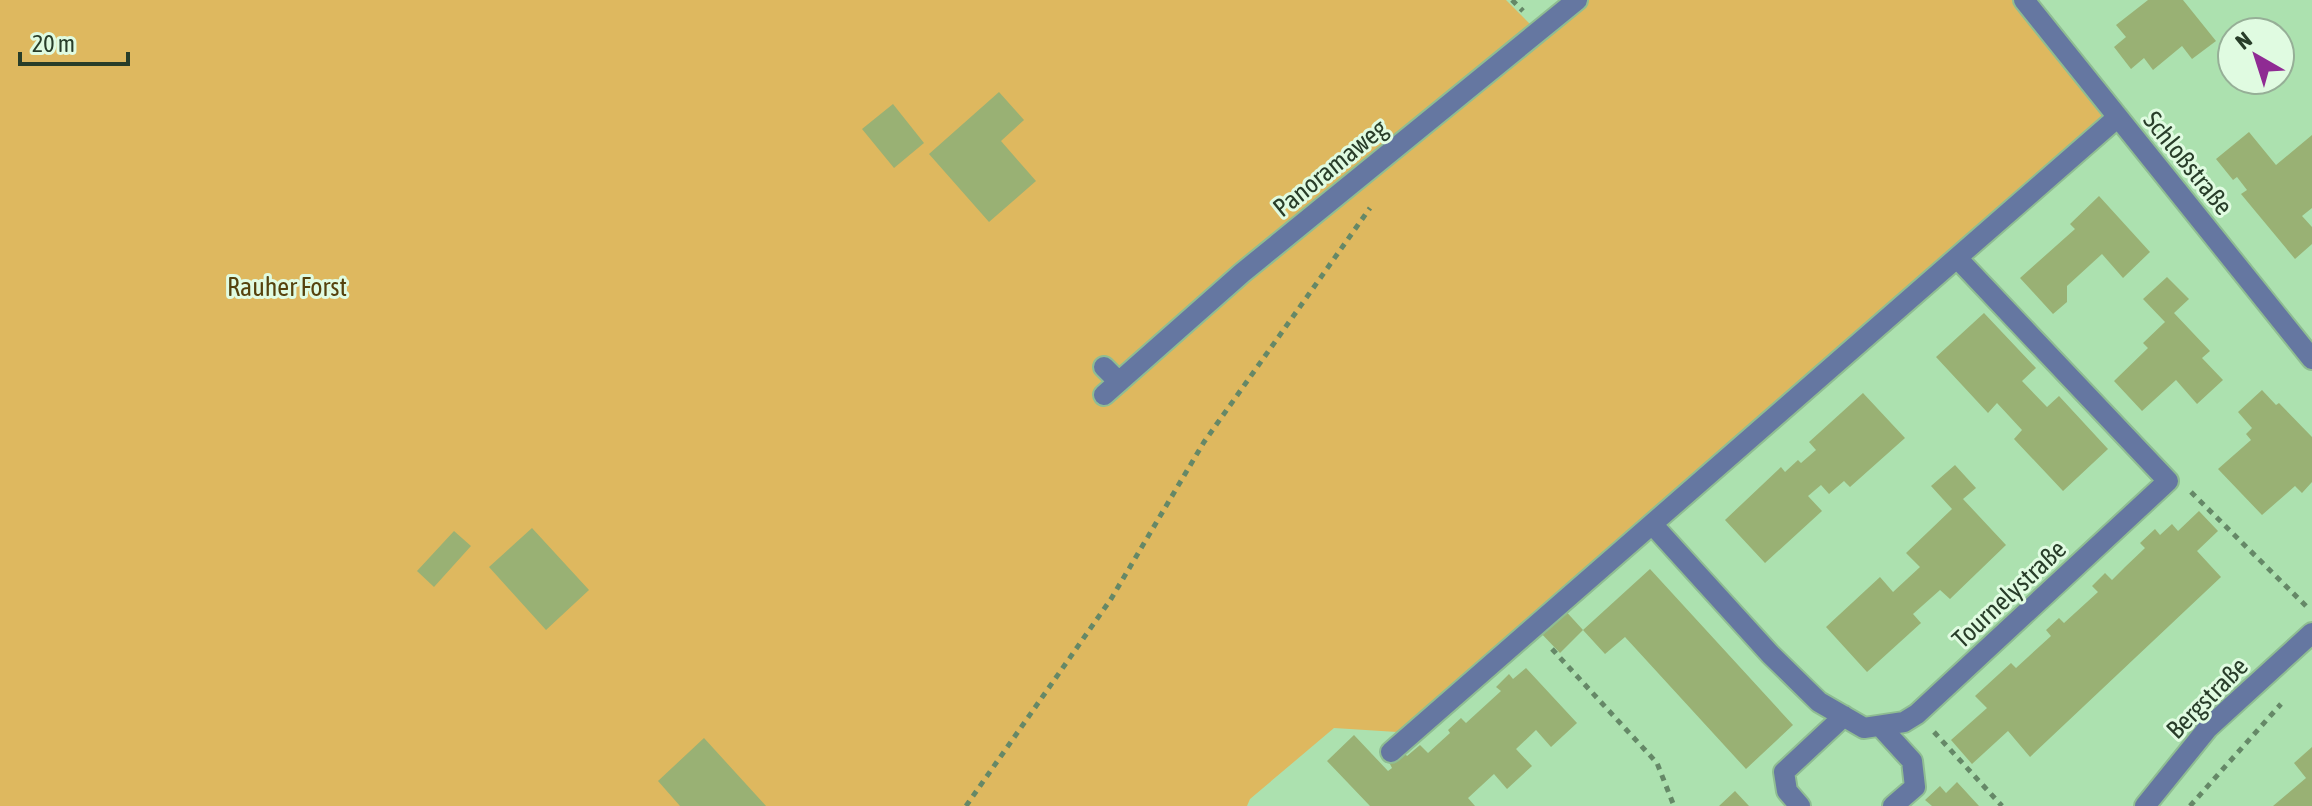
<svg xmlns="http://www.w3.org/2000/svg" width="2312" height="806" viewBox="0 0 2312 806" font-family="'Asap Condensed',sans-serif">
<rect width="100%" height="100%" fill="#ace1af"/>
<!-- green -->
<path fill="#deb85f" d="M 0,0 L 1506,0 L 1537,31 L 1577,0 L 2024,0 L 2118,117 L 1413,733 L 1334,728 L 1250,799 L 1247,806 L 0,806 Z"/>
<!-- building -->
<path fill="#99b174" d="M 2148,0 L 2183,0 L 2216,41 L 2192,59 L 2182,46 L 2153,70 L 2144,58 L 2131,69 L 2114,47 L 2126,37 L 2116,25 Z
M 999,92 L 1024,120 L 1001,141 L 1036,181 L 989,222 L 929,154 Z
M 893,104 L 924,143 L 894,168 L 862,129 Z
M 2249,132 L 2276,165 L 2312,135 L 2312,208 L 2302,216 L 2312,227 L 2312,244 L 2295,259 L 2241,194 L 2247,190 L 2237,177 L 2233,180 L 2216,159 Z
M 2099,196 L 2150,252 L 2123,278 L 2102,254 L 2067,286 L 2067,302 L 2053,314 L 2020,278 L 2075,229 L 2070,224 Z
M 2167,277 L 2189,299 L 2174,313 L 2210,351 L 2202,358 L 2223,380 L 2197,404 L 2176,380 L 2142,411 L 2114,381 L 2148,348 L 2143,343 L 2165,322 L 2143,299 Z
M 1984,313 L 2036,368 L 2022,381 L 2047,407 L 2059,396 L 2108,449 L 2063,491 L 2014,439 L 2022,430 L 1997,403 L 1988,413 L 1936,357 Z
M 2262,390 L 2276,405 L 2279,403 L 2312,437 L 2312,482 L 2302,493 L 2295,486 L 2262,515 L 2218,469 L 2251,440 L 2246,434 L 2252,428 L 2238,412 Z
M 1863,393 L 1905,438 L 1850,487 L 1844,481 L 1829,494 L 1821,485 L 1808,496 L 1822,511 L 1765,563 L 1725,520 L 1781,467 L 1785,472 L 1798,460 L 1801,463 L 1816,450 L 1809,442 Z
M 1955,465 L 1976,488 L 1963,499 L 2006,545 L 1950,599 L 1940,590 L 1913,614 L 1921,623 L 1867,672 L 1826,627 L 1880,577 L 1893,592 L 1920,567 L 1906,553 L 1952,509 L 1931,486 Z
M 2199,511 L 2218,531 L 2197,551 L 2221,577 L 2030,757 L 2008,731 L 1972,764 L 1951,740 L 1987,708 L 1975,696 L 2011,663 L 2016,668 L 2051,636 L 2046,630 L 2059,618 L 2064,623 L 2098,592 L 2092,586 L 2105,573 L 2112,580 L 2125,567 L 2145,548 L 2140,543 L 2155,529 L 2160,535 L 2172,524 L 2178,531 Z
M 532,528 L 589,590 L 546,630 L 489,567 Z
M 454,531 L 471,546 L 434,587 L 417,571 Z
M 1650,569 L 1793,725 L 1746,769 L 1625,637 L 1605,654 L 1583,630 Z
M 1562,607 L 1583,630 L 1560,653 L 1537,629 Z
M 1526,668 L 1577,723 L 1551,747 L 1536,730 L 1516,749 L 1532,766 L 1507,789 L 1494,774 L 1468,798 L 1475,806 L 1370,806 L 1327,761 L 1354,735 L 1388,771 L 1392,768 L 1389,762 L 1402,750 L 1407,756 L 1420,745 L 1428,753 L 1450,733 L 1448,730 L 1461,718 L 1466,723 L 1501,691 L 1496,687 L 1509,674 L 1513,679 Z
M 704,738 L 766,806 L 680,806 L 658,781 Z
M 2312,747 L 2312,806 L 2273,806 L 2306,778 L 2294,763 Z
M 1957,782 L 1979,806 L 1932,806 L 1925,800 L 1940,786 L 1946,793 Z
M 1735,791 L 1749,806 L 1719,806 Z"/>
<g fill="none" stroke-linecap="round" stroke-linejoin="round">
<!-- minor casing -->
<g stroke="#8fbd92" stroke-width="24">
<path id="minor" d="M 2024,0 L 2312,359
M 1104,367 L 1119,382
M 1104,395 L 1242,273 L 1577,0
M 1652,524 L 1770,654 L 1819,702 L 1864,728 L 1904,722 L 1917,714 L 2168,481 L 1957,258
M 1880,726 L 1912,761 L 1915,787 L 1893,806
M 1391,752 L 2118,117
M 1800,806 L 1787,791 L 1784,772 L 1844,716
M 2145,806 L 2208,728 L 2312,633"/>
</g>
<!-- path -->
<path stroke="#658867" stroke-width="5" stroke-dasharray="6 6" stroke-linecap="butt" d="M 1512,0 L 1523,11
M 2191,492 L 2306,606
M 1552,649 L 1657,763 L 1674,806
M 1934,732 L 2002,806
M 966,806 L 1111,599 L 1204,442 L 1370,208
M 2190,806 L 2281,704"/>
<!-- minor -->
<use href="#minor" stroke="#6577a1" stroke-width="20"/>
</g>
<g text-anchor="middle" stroke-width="6" stroke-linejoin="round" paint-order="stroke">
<!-- street labels -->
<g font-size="26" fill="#283d29" stroke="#e0fbe1">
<text transform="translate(2188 163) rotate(51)" y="9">Schloßstraße</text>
<text transform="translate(1330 168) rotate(-39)" y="9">Panoramaweg</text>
<text transform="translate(2009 594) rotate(-43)" y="9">Tournelystraße</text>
<text transform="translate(2207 698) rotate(-45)" y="9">Bergstraße</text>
</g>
<!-- park labels -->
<g font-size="26" fill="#56420d" stroke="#e0fbe1">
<text x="287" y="296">Rauher Forst</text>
</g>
</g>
<!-- north arrow -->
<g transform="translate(2256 56) rotate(321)"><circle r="38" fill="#e0fbe1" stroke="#96af97" stroke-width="2"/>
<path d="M0-6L14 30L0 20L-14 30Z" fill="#8f2b93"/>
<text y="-12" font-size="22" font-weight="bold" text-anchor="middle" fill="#283d29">N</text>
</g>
<!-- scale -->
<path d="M20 52v12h108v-12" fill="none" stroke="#283d29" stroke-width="4"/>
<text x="32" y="52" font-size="24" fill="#283d29" stroke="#e0fbe1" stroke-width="6" paint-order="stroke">20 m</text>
</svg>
